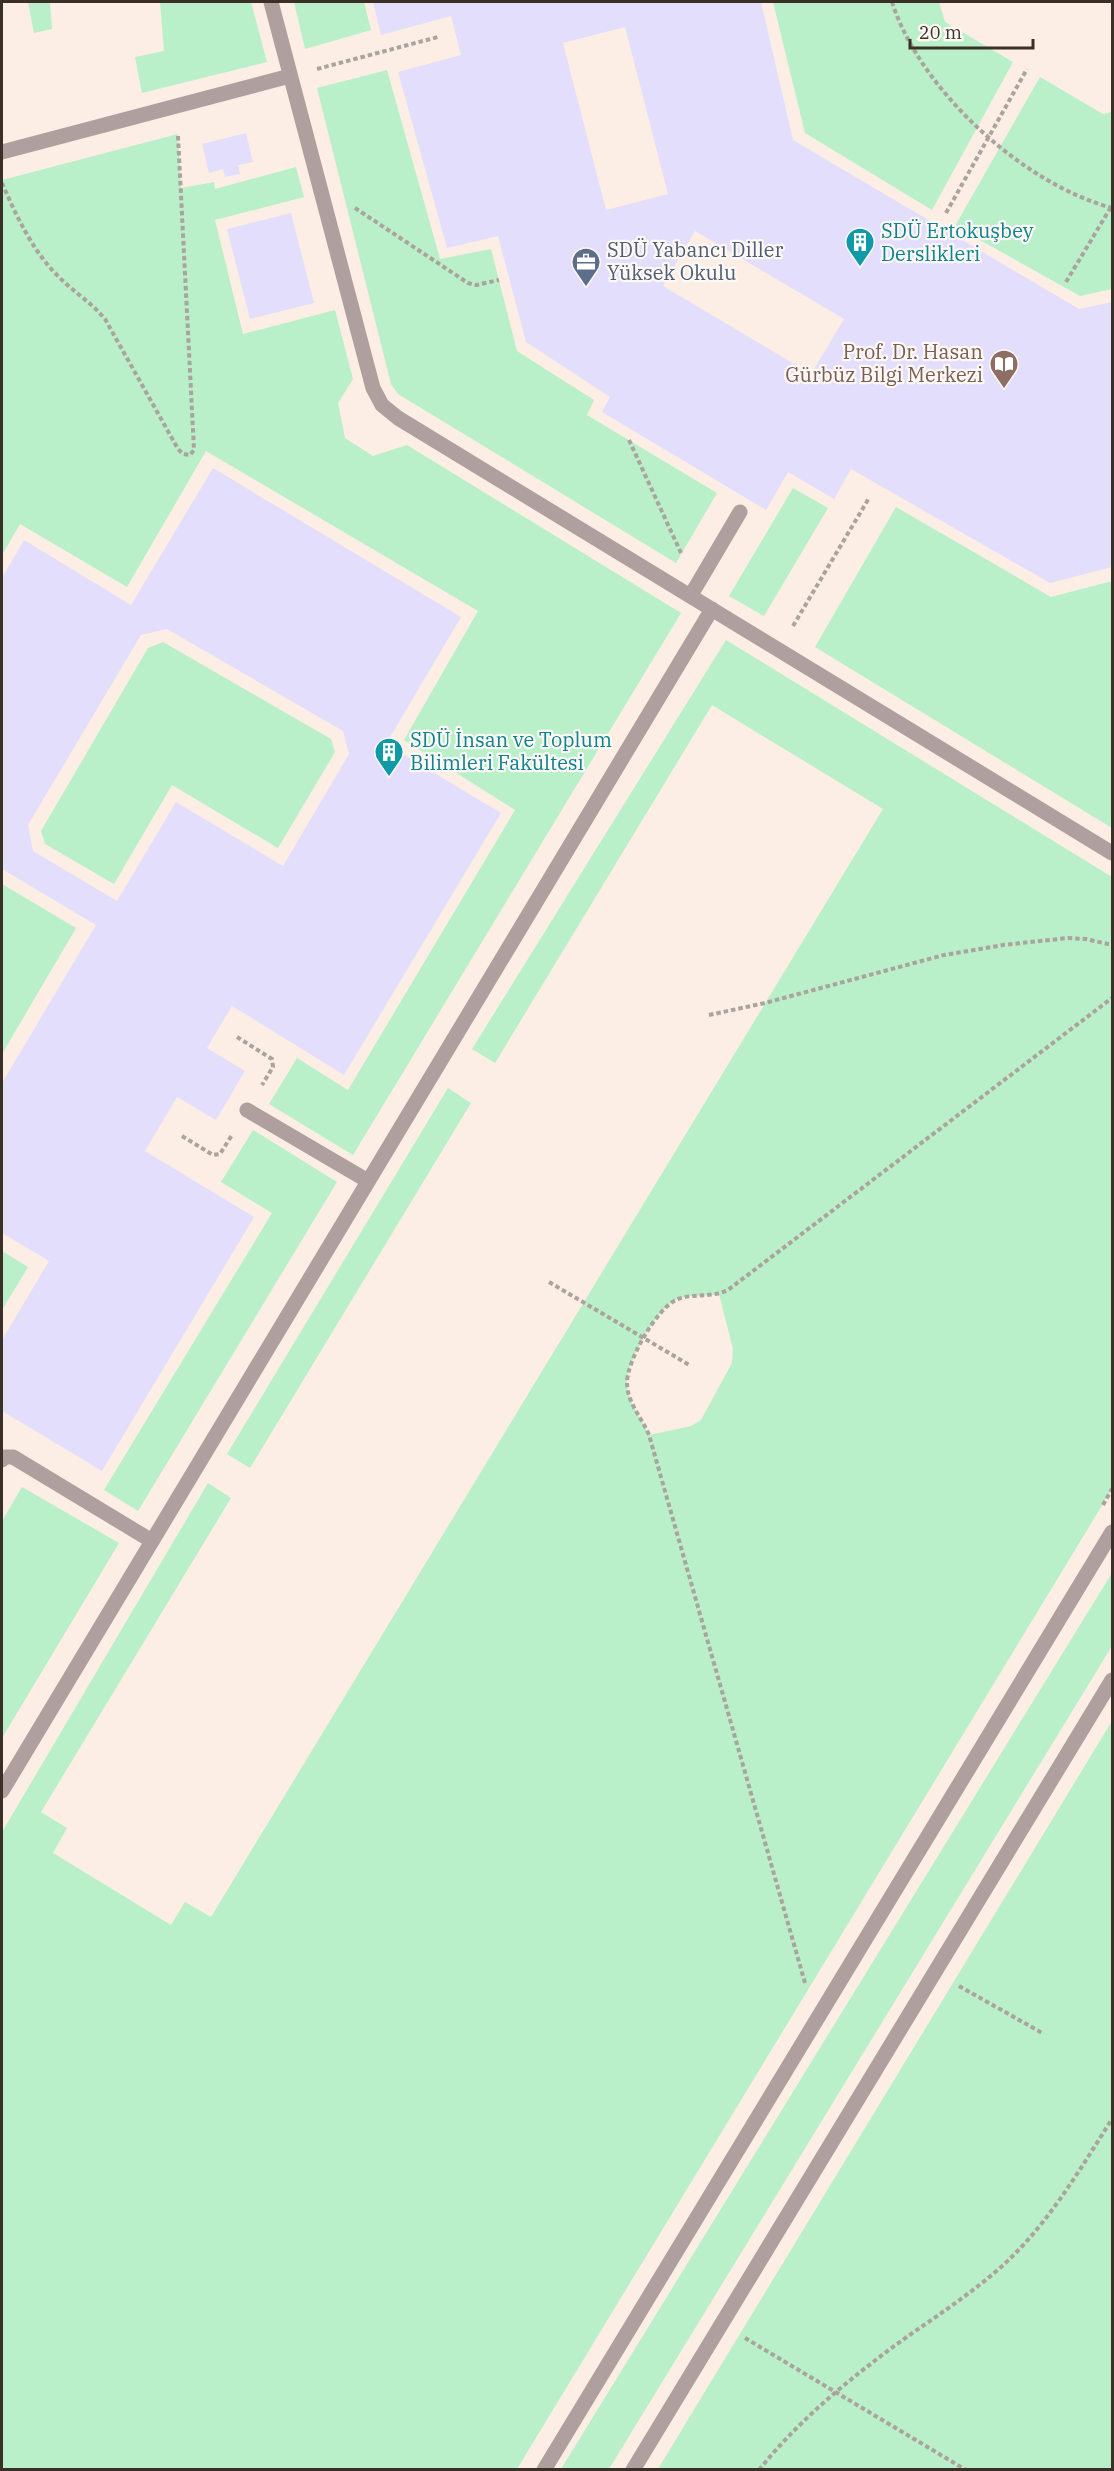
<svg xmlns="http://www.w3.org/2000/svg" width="1114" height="2471" viewBox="0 0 1114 2471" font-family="'IBM Plex Serif',serif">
<rect width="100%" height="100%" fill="#fef8f4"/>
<!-- built -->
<path fill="#fceee4" d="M 2,2 L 1112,2 L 1112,2469 L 2,2469 Z"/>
<!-- green -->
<path fill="#b9efc9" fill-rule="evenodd" d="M 28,2 L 50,2 L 52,29 L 34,33 Z
M 160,2 L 251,2 L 267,62 L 142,93 L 135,57 L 164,51 Z
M 294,2 L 364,2 L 371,30 L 305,49 Z
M 773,2 L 939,2 L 945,22 L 1013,62 L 932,210 L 805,133 Z
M 387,70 L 440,259 L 491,249 L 517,351 L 594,400 L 587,415 L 717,493 L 676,563 L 398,394 L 391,384 L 317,88 Z
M 1040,77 L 1103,114 L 1112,112 L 1112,289 L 1080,296 L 955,226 Z
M 178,134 L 181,188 L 214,182 L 215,189 L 296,167 L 304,197 L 215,220 L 243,334 L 335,310 L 353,379 L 338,403 L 345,438 L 373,456 L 407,445 L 681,613 L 353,1155 L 269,1104 L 297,1058 L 348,1090 L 515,810 L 404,740 L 478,611 L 206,451 L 127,587 L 20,524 L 2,555 L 2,180 Z
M 793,488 L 828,508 L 764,616 L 729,596 Z
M 896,507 L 1051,597 L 1112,581 L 1112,828 L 815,647 Z
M 726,640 L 1112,877 L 1112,1489 L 517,2469 L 2,2469 L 2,1832 L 208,1483 L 231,1498 L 41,1812 L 67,1828 L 53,1853 L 171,1925 L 185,1902 L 211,1917 L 883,809 L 712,705 L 495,1063 L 472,1049 ZM 719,1294 L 733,1349 L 732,1363 L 701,1420 L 691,1426 L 649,1435 C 642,1418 628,1403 627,1384 C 626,1363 657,1307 678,1299 C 691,1294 705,1297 719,1294 Z
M 163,642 L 331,739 L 335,752 L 278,848 L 172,785 L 114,884 L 45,844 L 41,831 L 148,648 Z
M 2,884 L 76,928 L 2,1054 Z
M 448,1088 L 471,1103 L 250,1468 L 227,1454 Z
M 253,1130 L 337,1182 L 138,1511 L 104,1490 L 272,1213 L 221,1182 Z
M 2,1251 L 28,1267 L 2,1310 Z
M 22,1487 L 119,1543 L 2,1738 L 2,1521 Z
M 1112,1573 L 1112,1646 L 609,2469 L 561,2469 Z
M 1112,1721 L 1112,2469 L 658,2469 Z"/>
<!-- building -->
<path fill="#e3defc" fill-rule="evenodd" d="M 373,2 L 761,2 L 793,140 L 1079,309 L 1112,302 L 1112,567 L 1050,583 L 851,469 L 834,499 L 788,472 L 766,510 L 602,412 L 610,397 L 526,342 L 498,236 L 447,248 L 398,72 L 461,55 L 451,16 L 381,35 ZM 625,27 L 668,194 L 606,210 L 563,43 ZM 695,231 L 844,319 L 811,374 L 663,286 Z
M 246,133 L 253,162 L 238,165 L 240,174 L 225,177 L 223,169 L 209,173 L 202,144 Z
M 291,213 L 314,303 L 250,319 L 227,229 Z
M 213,468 L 461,617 L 386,744 L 501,813 L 344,1075 L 232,1006 L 207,1048 L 245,1071 L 216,1120 L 177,1097 L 145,1151 L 254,1217 L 102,1471 L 2,1411 L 2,1340 L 49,1261 L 2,1233 L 2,1083 L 96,925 L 2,869 L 2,578 L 24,540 L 131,605 ZM 167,629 L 343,731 L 349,754 L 283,866 L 176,802 L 117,901 L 33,851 L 28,825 L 141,635 Z"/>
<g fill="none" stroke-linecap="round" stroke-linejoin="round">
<!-- path -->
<path stroke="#aba39d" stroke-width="4" stroke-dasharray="4.5 3" stroke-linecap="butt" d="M 892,2 C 920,90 1023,184 1112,208
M 317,69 L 438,37
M 2,183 C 16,215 32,250 57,275 C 72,291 91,302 105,319 L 178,449 L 183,454 L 190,455 L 194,450 L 178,136
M 355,208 L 468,283 L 476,285 L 499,280
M 946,213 L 1027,69
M 1066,282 L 1111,207
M 629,440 L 681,553
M 793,626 L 869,498
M 709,1015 L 765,1003 L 944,955 L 1003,945 L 1068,938 L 1086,939 L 1112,945
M 237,1037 L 272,1059 L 273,1067 L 262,1085
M 182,1136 L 213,1155 L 220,1154 L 232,1135
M 549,1282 L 691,1366
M 1103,1505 L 1112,1489
M 805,1983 L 649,1435 C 642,1418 628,1404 627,1384 C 626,1362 657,1307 678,1299 C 695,1293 712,1298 728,1290 L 1112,998
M 959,1986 L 1044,2034
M 745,2338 L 966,2470
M 759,2470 C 798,2421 847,2381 897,2344 C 932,2319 968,2296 1000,2268 C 1047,2226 1079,2171 1112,2119"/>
<!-- service -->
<path stroke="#af9f9e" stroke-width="15" d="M 2,152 L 290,76
M 691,595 L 740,512
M 247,1110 L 368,1181
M 2,1460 L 4,1457 L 13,1457 L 152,1541"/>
<!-- minor -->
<path stroke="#af9f9e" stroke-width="15" d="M 271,2 L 373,388 L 382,405 L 398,418 L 1112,853
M 2,1791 L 712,609
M 544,2470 L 1112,1532
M 633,2470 L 1112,1680"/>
</g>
<!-- icons -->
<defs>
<g id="building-pin" transform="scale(1.5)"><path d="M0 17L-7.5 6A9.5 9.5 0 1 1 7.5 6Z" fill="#0f9aa8" stroke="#fef8f4"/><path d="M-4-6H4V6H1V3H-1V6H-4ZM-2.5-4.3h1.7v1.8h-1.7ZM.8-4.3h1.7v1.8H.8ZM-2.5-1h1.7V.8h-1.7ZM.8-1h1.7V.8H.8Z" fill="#fff"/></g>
<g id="office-pin" transform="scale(1.5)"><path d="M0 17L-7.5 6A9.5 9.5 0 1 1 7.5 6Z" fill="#5c6f8a" stroke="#fef8f4"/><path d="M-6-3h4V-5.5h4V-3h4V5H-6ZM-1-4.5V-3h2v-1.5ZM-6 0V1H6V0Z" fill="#fff"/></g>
<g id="library-pin" transform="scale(1.5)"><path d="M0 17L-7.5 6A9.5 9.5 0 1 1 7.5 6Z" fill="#8d6e63" stroke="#fef8f4"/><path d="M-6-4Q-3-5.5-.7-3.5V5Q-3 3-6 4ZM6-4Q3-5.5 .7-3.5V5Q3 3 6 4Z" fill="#fff"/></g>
</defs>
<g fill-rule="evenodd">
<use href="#building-pin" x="860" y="242"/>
<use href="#office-pin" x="586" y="262"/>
<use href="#library-pin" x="1004" y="364"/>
<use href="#building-pin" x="389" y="752"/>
</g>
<g text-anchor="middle" stroke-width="4.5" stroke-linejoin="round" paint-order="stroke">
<!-- culture labels -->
<g font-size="20" fill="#0d838f" stroke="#fef8f4" text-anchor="start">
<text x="881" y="238">SDÜ Ertokuşbey<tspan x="881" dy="23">Derslikleri</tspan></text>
<text x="410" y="747">SDÜ İnsan ve Toplum<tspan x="410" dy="23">Bilimleri Fakültesi</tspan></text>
</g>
<!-- service labels -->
<g font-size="20" fill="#4e5e75" stroke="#fef8f4" text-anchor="start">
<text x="607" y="257">SDÜ Yabancı Diller<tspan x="607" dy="23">Yüksek Okulu</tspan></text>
</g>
<!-- education labels -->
<g font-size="20" fill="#785e54" stroke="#fef8f4" text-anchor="end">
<text x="983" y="359">Prof. Dr. Hasan<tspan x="983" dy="23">Gürbüz Bilgi Merkezi</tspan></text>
</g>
</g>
<!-- border -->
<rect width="1114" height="2471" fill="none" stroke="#3b3028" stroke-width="6"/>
<!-- scale -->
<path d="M910 39v9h123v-9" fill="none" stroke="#3b3028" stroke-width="3"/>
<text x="919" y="39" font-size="18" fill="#3b3028" stroke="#fef8f4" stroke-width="4.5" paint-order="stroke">20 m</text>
</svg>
